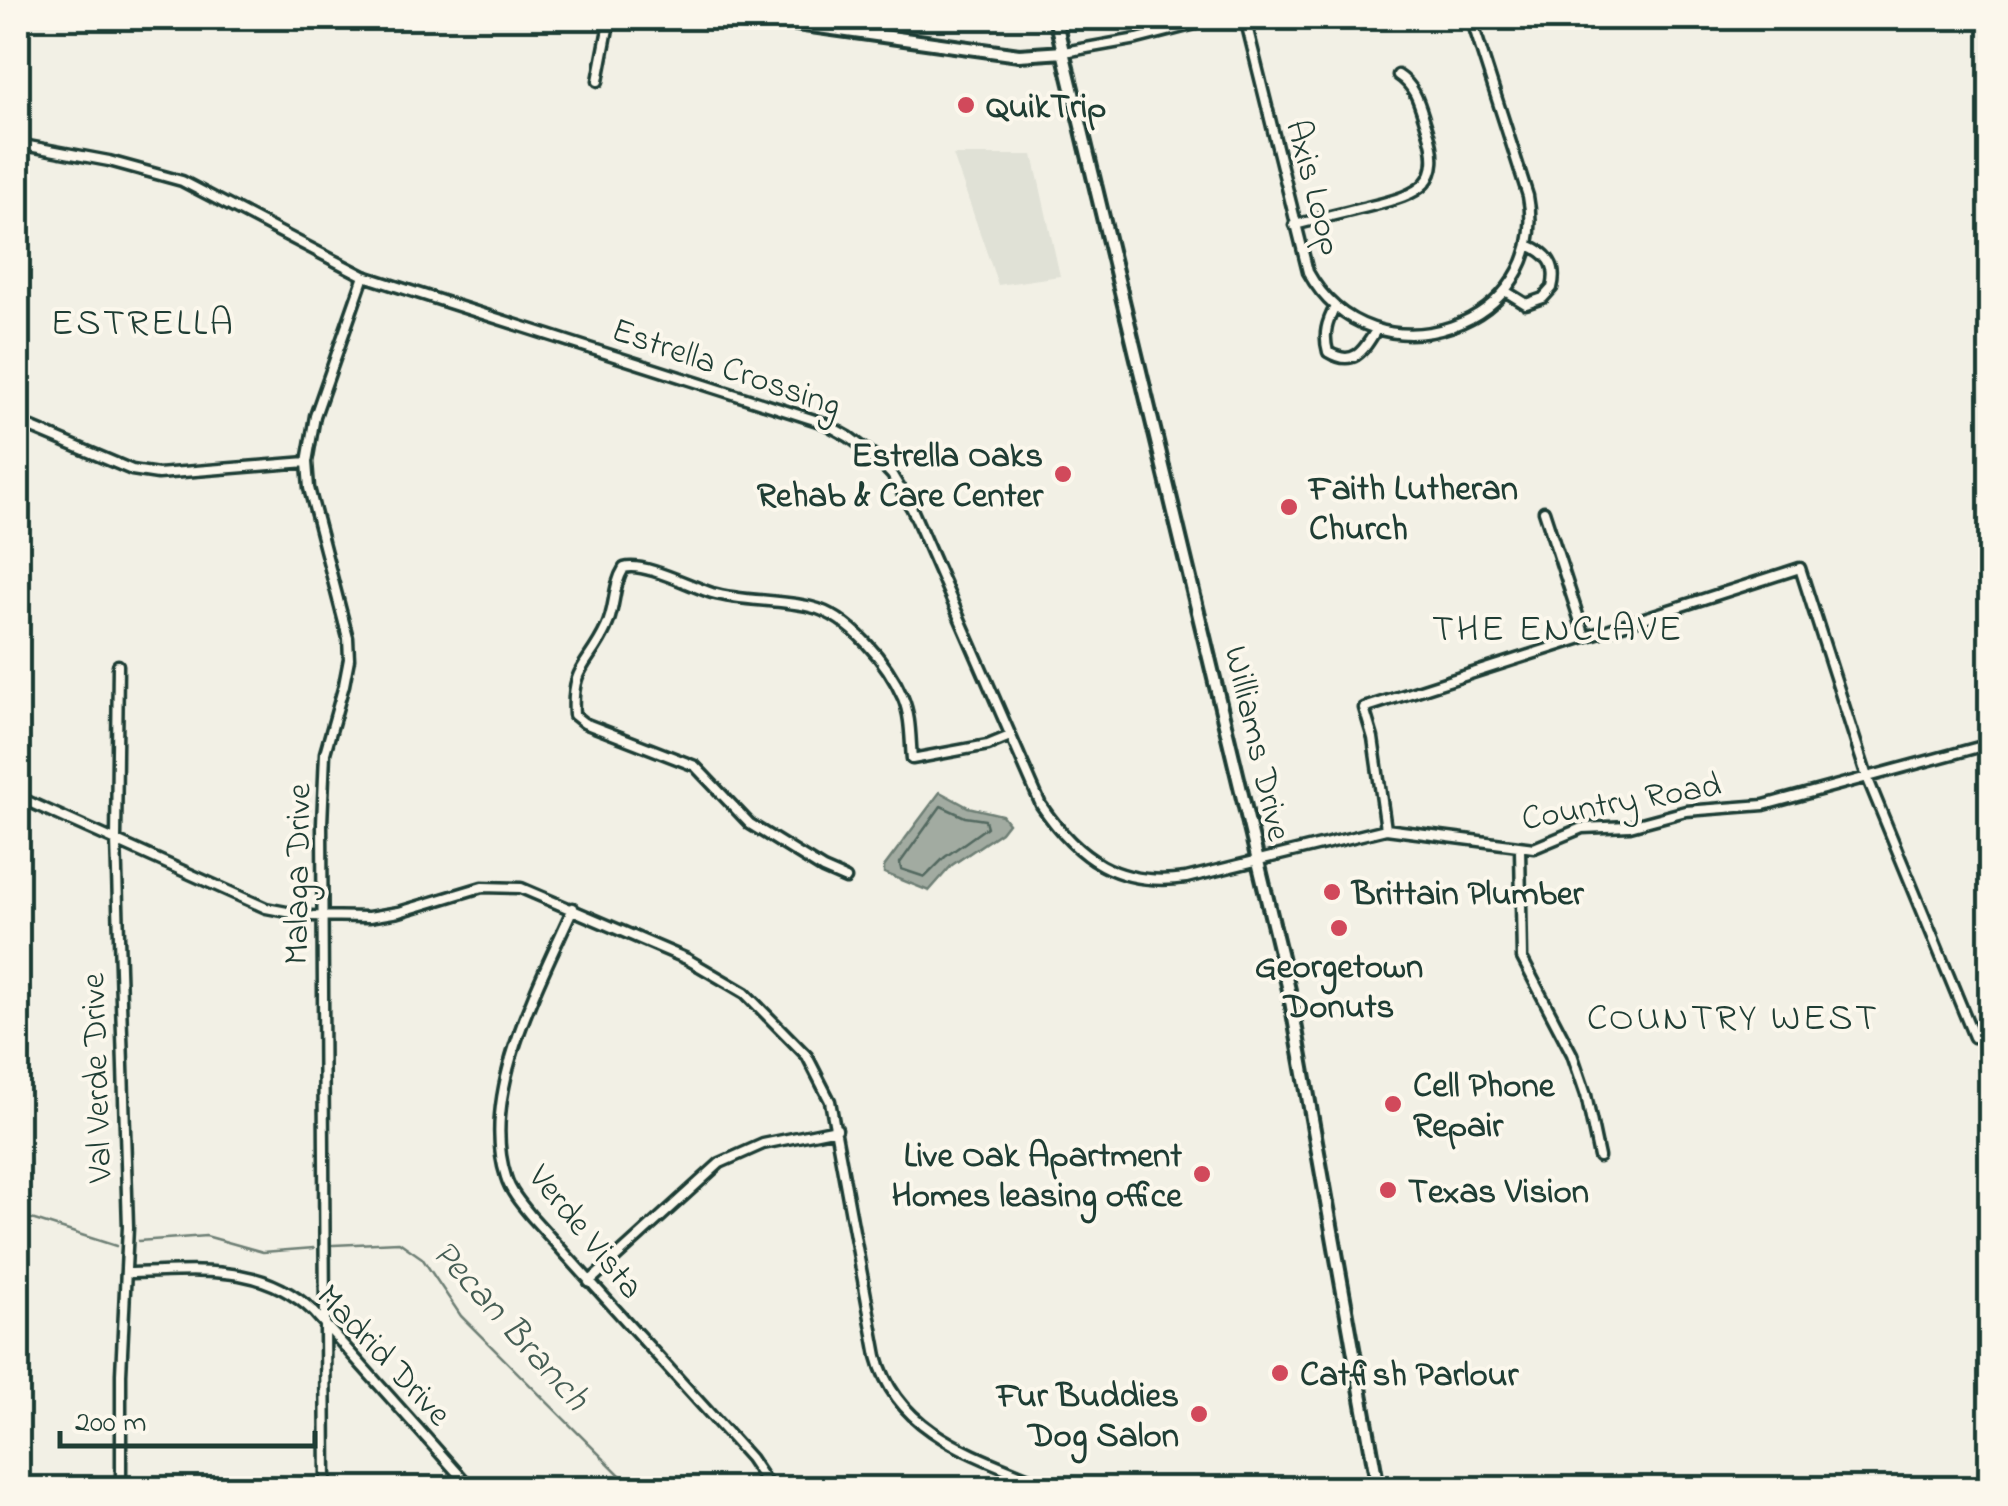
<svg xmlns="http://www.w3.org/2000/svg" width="2008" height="1506" viewBox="0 0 2008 1506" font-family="'Indie Flower',sans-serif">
<rect width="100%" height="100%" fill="#f2f0e5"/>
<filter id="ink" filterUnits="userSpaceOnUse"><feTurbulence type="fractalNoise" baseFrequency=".01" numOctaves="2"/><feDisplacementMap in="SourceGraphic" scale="20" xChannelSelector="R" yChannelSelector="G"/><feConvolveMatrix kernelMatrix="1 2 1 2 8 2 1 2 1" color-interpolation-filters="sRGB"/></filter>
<g filter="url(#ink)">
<!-- built -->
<path fill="#e0e1d6" d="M 953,155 L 1033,155 L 1060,276 L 998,285 Z"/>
<!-- water -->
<path fill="#a2aba1" stroke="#6e7f75" stroke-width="2.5" d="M 940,792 L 968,807 L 1002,815 L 1008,823 L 1001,832 L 952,865 L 929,891 L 884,873 L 884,867 Z"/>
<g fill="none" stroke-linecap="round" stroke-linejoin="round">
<!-- shore -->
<path stroke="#536960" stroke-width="2.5" d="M 941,806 L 965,817 L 985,820 L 987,827 L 945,857 L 925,877 L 901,869 L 900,863 Z"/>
<!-- stream -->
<path stroke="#6e7f75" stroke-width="2.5" d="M 18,1212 L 22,1216 L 116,1246
M 138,1241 L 206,1236 L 263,1252 L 314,1248
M 333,1245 L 399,1242 L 422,1258 L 461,1316 L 633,1488"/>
<!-- street casing -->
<g stroke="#1f3d34" stroke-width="15">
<path id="street" d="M 1245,18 L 1308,272 C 1372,389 1553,326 1528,196 L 1471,18
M 1064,52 L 1137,39 L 1219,18
M 598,81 L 610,18
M 18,144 L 109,161 L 182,181 L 364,276 L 824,423 L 849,437 L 872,454 L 892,475 L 912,509 L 1041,805 C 1078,860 1119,887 1186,878 L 1386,829 L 1534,848 L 1582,828 L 1630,826 L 1686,811 L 1764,805 L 1990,744
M 1294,225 C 1320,219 1346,212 1371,206 C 1420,194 1446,184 1427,128 C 1420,107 1417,87 1398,75
M 1505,291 L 1526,304 L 1543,298 L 1552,288 C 1558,265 1548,253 1528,245
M 1335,307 C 1327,322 1323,334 1328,352 C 1353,367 1363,352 1376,330
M 18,422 L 132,470 L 158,474 L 307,462
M 1544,511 L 1585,637
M 118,665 L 116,840 L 128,1227 L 121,1374 L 121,1488
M 18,797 L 266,908 L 308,916 L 369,917 L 399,912 L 482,887 L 521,888 L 687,959 L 745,993 L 807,1056 L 830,1101 L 877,1356 C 898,1437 985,1458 1053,1488
M 1386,829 L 1373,738 L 1364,708 L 1800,568 L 1867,777 L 1974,1037
M 1520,849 L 1522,958 L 1572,1054 L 1586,1095 L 1599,1157
M 846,879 L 823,869 L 750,824 L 695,766 L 584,723 L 574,715 C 571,665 588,667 606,628 C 616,608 612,587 624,568 C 644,562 690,586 712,593 C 745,602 778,599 811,607 C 850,616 888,663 903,698 C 911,717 910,738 912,759 L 988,745 L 1010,736
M 573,908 C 540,982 479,1094 506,1177 C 510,1191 521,1204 531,1216 L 750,1458 L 770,1488
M 127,1273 C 195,1272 260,1261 314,1312 L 471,1488
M 589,1282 L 720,1163 L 763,1144 L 837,1129
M 326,1488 L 322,824 L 325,753 L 344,685 L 349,659 L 348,638 L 309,488 L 307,462 L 315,416 L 364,276"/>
</g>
<!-- secondary casing -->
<g stroke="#1f3d34" stroke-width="18">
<path id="secondary" d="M 754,18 L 1019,55 L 1064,52
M 1055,18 L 1289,990 L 1378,1488"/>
</g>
<!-- street -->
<use href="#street" stroke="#fbf7ec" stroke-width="8"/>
<!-- secondary -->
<use href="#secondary" stroke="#fbf7ec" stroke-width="10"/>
</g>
</g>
<!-- markers -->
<g fill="#d1495b" stroke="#fbf7ec" stroke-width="4">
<circle cx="966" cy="105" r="10"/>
<circle cx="1063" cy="474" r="10"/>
<circle cx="1289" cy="507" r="10"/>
<circle cx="1332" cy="892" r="10"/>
<circle cx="1339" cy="928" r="10"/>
<circle cx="1393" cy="1104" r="10"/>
<circle cx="1202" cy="1174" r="10"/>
<circle cx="1388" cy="1190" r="10"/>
<circle cx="1280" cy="1373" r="10"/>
<circle cx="1199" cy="1414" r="10"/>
</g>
<g text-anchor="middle" stroke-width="8" stroke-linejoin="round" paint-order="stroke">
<!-- poi labels -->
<g font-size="35" font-weight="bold" fill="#1f3d34" stroke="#fbf7ec" text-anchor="start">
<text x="986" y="117">QuikTrip</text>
<text x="1043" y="466" text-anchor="end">Estrella Oaks<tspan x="1043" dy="40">Rehab &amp; Care Center</tspan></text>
<text x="1309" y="499">Faith Lutheran<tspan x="1309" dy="40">Church</tspan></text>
<text x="1352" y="904">Brittain Plumber</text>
<text x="1339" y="977" text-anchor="middle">Georgetown<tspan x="1339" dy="40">Donuts</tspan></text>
<text x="1413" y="1096">Cell Phone<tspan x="1413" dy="40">Repair</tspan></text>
<text x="1182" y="1166" text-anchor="end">Live Oak Apartment<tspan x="1182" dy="40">Homes leasing office</tspan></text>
<text x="1408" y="1202">Texas Vision</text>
<text x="1300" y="1385">Catfish Parlour</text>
<text x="1179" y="1406" text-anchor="end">Fur Buddies<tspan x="1179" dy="40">Dog Salon</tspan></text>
</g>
<!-- street labels -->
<g font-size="35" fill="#1f3d34" stroke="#fbf7ec">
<text transform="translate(1316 187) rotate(75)" y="12">Axis Loop</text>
<text transform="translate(727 366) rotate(19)" y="12">Estrella Crossing</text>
<text transform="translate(1259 743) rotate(77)" y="12">Williams Drive</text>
<text transform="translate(1621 800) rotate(-10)" y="12">Country Road</text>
<text transform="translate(296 874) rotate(-89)" y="12">Malaga Drive</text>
<text transform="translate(95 1078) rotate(-92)" y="12">Val Verde Drive</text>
<text transform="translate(587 1231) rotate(51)" y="12">Verde Vista</text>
<text transform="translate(385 1354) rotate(47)" y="12">Madrid Drive</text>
</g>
<!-- neighbourhood labels -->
<g font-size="38" letter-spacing="2.5" fill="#1f3d34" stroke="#fbf7ec">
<text x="143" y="334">ESTRELLA</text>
<text x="1558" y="640">THE ENCLAVE</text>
<text x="1733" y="1029">COUNTRY WEST</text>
</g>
<!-- water labels -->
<g font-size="38" font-style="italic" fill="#465e55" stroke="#fbf7ec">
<text transform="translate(512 1324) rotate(48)" y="13">Pecan Branch</text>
</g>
</g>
<!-- margin -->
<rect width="2008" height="1506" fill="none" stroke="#fbf7ec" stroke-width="60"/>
<rect x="30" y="30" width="1948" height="1446" fill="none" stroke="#1f3d34" stroke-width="4" filter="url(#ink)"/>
<!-- scale -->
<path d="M60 1431v15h255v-15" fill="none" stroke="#1f3d34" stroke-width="5"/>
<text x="75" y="1431" font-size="30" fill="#1f3d34" stroke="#fbf7ec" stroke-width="8" paint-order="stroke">200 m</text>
</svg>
